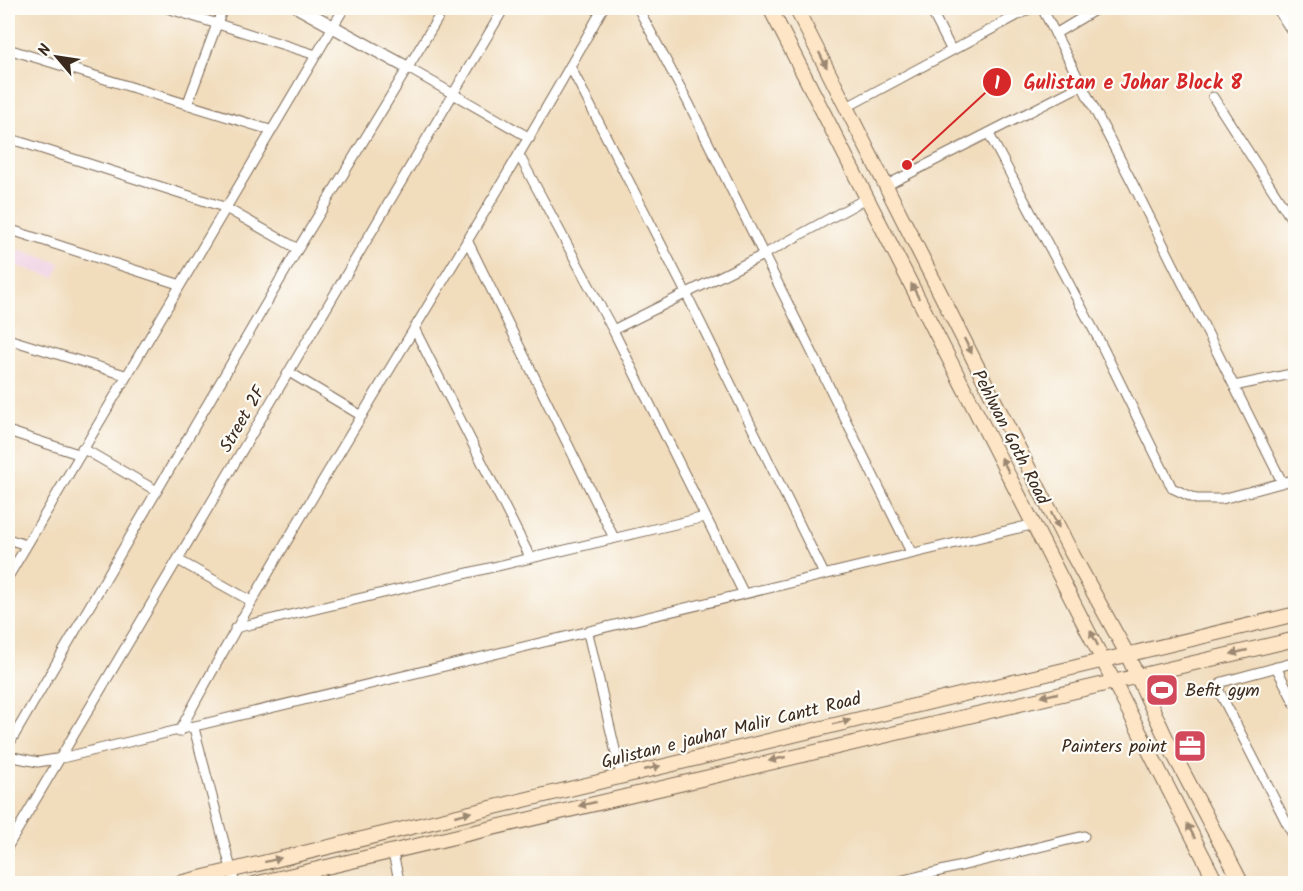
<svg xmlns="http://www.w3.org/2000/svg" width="1303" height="891" viewBox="0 0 1303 891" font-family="Kalam,sans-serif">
<rect width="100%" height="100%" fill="#fdfcf7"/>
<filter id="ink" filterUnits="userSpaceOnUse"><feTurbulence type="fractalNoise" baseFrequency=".0167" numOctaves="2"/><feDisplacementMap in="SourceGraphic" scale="12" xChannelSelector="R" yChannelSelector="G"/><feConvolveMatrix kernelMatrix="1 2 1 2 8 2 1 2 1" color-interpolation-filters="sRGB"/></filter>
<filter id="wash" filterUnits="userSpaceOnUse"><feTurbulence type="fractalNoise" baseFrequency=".008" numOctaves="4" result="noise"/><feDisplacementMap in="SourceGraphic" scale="24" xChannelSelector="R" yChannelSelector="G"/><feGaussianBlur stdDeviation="1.35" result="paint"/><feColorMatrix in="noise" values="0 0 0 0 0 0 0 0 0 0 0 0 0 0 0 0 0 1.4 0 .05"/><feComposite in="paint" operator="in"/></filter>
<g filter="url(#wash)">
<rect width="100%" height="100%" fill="#f1dcbc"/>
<!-- built -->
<path fill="#f0d0e4" d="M 8,246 L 60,263 L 55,278 L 8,263 Z"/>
</g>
<g filter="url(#ink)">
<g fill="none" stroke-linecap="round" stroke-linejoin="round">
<!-- minor casing -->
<g stroke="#7b6855" stroke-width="11">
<path id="minor" d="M 167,8 L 316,55
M 638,8 L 688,102 L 911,552
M 930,8 L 951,49
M 1042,8 L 1133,184 L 1282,482
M 1277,8 L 1296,38
M 1055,34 L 1098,8
M 8,49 L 270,130
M 570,66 L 686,293 L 824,574
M 408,68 L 530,138
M 1213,97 L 1296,226
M 187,105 L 223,8
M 847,107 L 1031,8
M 989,134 L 1099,340 L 1172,488 L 1196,499 L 1222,499 L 1296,479
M 8,138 L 224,207 L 298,249
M 519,155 L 613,330 L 744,594
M 887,185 L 1082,85
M 8,229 L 178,284
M 467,240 L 614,538
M 414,328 L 530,557
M 613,330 L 763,255 L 867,198
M 8,339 L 125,375
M 289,372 L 362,416
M 1234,386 L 1296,373
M 8,431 L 78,454
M 82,448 L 157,491
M 8,539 L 26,545
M 178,560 L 251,601
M 8,577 L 344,8
M 235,628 L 705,517
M 588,633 L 621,775
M 1296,662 L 1222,682 L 1218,689 L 1296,841
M 1276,667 L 1296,706
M 194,728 L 235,884
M 179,732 C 312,485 467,252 603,8
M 8,746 L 298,249 L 444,8
M 8,756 L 38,762 L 62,758 L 1035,524
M 8,846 L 504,8
M 392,850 L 400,884
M 887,884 L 1084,836"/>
</g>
<!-- tertiary casing -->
<g stroke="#7b6855" stroke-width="14">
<path id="tertiary" d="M 299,8 L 408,68"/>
</g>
<!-- secondary casing -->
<g stroke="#7b6855" stroke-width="16">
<path id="secondary" d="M 770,8 L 1217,884
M 796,8 L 1069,548 L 1126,652 L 1173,753 L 1242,884
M 175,884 L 1296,614
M 254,884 L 1296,639"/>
</g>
<!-- minor -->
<use href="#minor" stroke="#fff" stroke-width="9"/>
<!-- tertiary -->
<use href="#tertiary" stroke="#fff" stroke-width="12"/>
<!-- secondary -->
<use href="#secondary" stroke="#fde5c5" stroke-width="14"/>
</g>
<!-- one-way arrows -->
<defs><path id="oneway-solid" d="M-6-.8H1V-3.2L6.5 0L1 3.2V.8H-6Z" transform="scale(1.5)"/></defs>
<g fill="#9c8872">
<use href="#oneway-solid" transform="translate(823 60) rotate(63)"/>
<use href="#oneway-solid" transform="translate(915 291) rotate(-117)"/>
<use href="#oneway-solid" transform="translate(968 346) rotate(63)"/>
<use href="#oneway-solid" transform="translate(1005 465) rotate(-117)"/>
<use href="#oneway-solid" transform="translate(1055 520) rotate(63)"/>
<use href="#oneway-solid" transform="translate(1094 638) rotate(-117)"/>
<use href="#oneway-solid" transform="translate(1239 652) rotate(167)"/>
<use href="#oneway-solid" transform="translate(1049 695) rotate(167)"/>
<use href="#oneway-solid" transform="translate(842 722) rotate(-14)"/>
<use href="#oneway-solid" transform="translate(777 759) rotate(167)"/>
<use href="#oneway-solid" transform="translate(652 768) rotate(-14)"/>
<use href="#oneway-solid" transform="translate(587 804) rotate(167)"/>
<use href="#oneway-solid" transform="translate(463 814) rotate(-14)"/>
<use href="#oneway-solid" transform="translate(1191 831) rotate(-117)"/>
<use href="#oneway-solid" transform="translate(273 860) rotate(-14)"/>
</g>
</g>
<!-- icons -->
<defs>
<g id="stadium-square" transform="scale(1.725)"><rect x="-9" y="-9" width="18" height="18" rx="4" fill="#d1495b" stroke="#fdfcf7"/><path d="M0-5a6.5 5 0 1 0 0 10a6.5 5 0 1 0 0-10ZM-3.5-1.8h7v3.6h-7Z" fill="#fff"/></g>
<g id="office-square" transform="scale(1.725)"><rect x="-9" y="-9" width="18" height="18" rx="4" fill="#d1495b" stroke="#fdfcf7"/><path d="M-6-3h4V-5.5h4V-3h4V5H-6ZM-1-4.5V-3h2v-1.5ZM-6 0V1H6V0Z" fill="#fff"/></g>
</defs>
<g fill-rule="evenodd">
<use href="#stadium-square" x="1162" y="690"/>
<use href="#office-square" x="1190" y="746"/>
</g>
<g text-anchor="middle" stroke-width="4.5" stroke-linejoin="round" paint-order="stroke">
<!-- street labels -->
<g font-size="18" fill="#3b2a1e" stroke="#fdfcf7">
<text transform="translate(242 419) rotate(-60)" y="6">Street 2F</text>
<text transform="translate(1011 437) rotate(63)" y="6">Pehlwan Goth Road</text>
<text transform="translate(731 730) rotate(-14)" y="6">Gulistan e jauhar Malir Cantt Road</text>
</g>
<!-- poi labels -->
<g font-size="18" fill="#3b2a1e" stroke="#fdfcf7" text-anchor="start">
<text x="1185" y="696">Befit gym</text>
<text x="1167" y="752" text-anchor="end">Painters point</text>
</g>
</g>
<!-- callouts -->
<path fill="none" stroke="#d62828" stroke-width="2" d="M907 165L997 82"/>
<g fill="#d62828" stroke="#fdfcf7" stroke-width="2">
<circle cx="907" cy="165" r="6"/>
<circle cx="997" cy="82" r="15"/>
</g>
<g font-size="18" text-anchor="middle" font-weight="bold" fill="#fff">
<text x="997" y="89">1</text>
</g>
<g font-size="20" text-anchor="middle" font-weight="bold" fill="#d62828" stroke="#fdfcf7" stroke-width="4.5" stroke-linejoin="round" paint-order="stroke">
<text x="1133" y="89">Gulistan e Johar Block 8</text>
</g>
<!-- margin -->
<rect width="1303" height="891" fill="none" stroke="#fdfcf7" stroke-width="30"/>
<!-- north arrow -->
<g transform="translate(57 57) rotate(299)" stroke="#fdfcf7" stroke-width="4.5" paint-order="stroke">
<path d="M0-4.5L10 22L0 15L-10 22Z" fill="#3b2a1e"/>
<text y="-9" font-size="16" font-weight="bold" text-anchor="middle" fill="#3b2a1e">N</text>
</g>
</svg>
